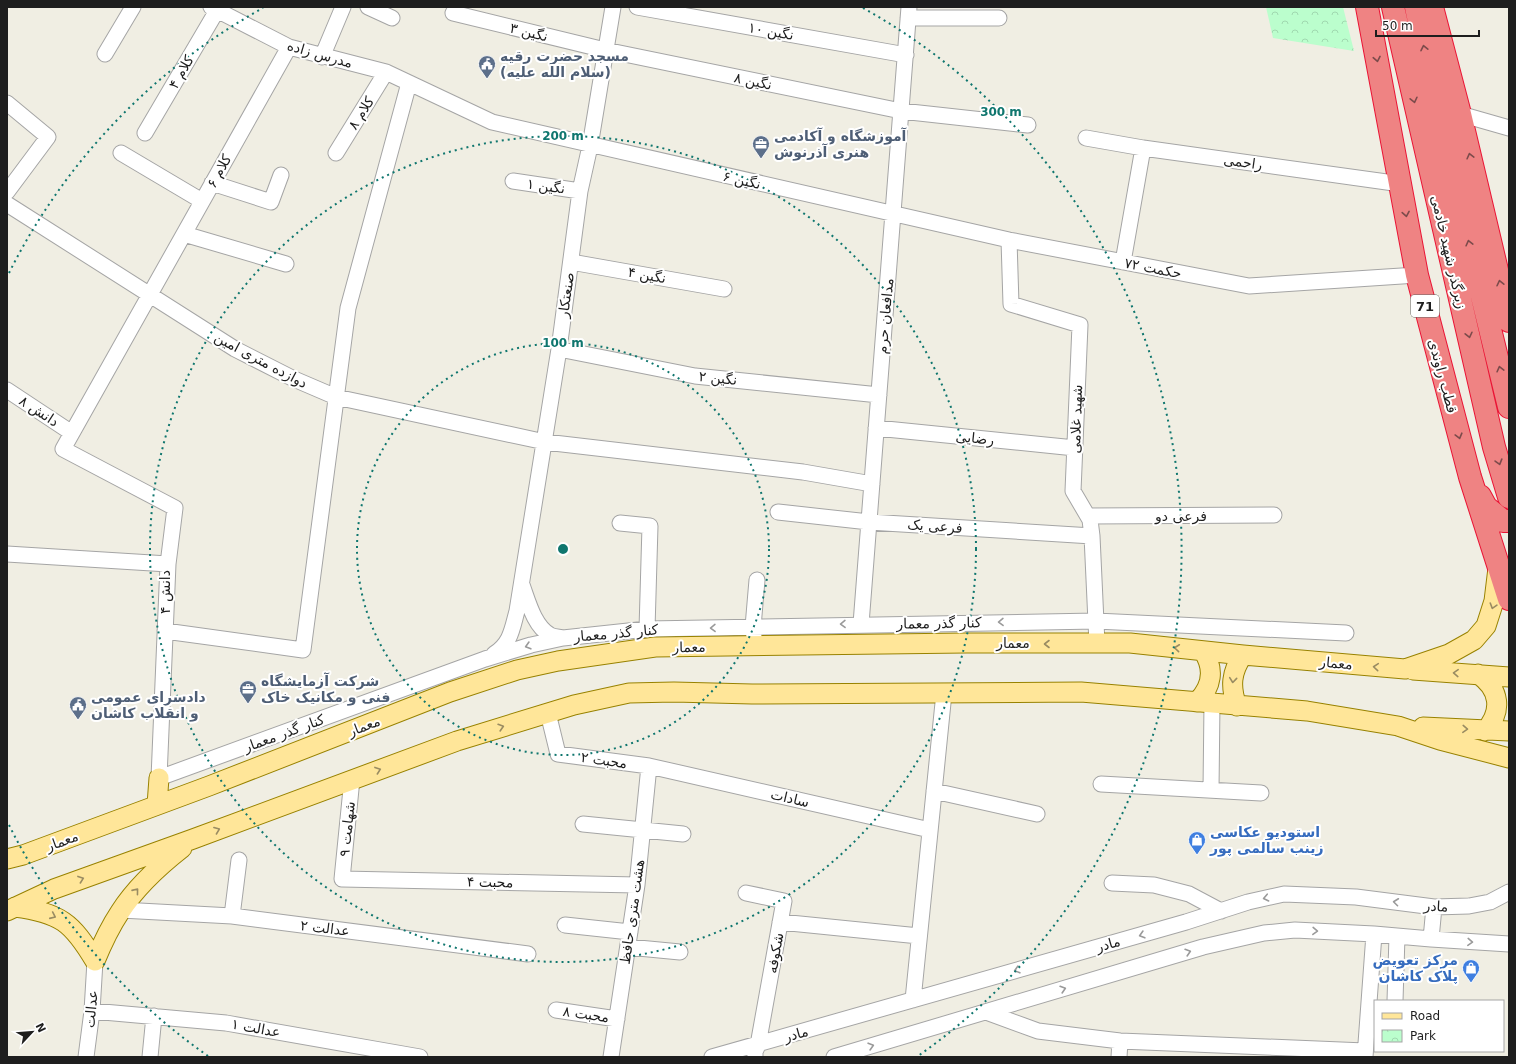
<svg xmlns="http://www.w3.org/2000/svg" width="1516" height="1064" viewBox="0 0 1516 1064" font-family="'DejaVu Sans',Cairo,sans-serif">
<defs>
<pattern id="park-crowns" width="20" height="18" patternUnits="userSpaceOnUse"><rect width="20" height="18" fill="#bbfecd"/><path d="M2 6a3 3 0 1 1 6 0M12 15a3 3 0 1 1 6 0" fill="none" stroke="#a0d9b0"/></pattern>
</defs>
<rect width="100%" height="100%" fill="#f0eee3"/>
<!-- park -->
<path fill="url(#park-crowns)" d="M 1266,7 L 1343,7 L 1354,51 L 1273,38 Z"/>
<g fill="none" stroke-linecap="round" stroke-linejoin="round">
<!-- minor casing -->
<g stroke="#a5a5a5" stroke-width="17">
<path id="minor" d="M 211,7 L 289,47 L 386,72 L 492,122 L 1009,240 L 1249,286 L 1417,275
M 368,7 L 392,18
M 637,7 L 906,55
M 453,13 L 605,50 L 901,111 L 1028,125
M 908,18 L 999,18
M 289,47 L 63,449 L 175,508 L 168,564 L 159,778 L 485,659 L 531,645 L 563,638 L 647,629 L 1096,621 L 1346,633
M 105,54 L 133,7
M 322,57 L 343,7
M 7,103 L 48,137 L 7,192
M 1460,114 L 1509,128
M 145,133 L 219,7
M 1086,138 L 1143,148 L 1401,184
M 121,153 L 202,201
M 336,153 L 386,72
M 513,181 L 580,191
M 212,183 L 271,202 L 281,175
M 7,204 L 235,349 L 294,379 L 336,397 L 545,442 L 803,472 L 872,484
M 184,234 L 286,264
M 1009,240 L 1011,304 L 1080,325 L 1073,491 L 1090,520 L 1092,536 L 1097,644
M 571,262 L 724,289
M 1123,262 L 1143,148
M 559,349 L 695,376 L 879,395
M 7,390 L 72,433
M 876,428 L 1075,448
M 778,512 L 869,522 L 1092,536
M 1088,516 L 1274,515
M 620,523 L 650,526 L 647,629
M 7,554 L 168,564
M 522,585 C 528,601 534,626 550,635 C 554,637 559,637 563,638
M 861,624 L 909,7
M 165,631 L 303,650 L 348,308 L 409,83
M 754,637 L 753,627 L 757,580
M 494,654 C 511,643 512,629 517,611 L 559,349 L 580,191 L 590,146 L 613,7
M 548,713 L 558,754 L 649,766 L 930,830
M 352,779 L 342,879 L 637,885
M 1101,784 L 1261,793
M 1211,790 L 1212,703
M 934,791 L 1037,814
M 583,824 L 683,834
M 1112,883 L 1154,885 L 1189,894 L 1221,911
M 746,893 L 784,901 L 758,1045 L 755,1052 L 755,1057
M 121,910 L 232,916 L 528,954
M 232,916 L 239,860
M 780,922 L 919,936
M 565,925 L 630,932
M 1431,939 L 1434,907
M 628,947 L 680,952
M 913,1000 L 944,693
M 1395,1001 L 1397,936
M 556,1010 L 617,1019
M 92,1011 L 226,1023 L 420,1057
M 986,1012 L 1038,1031 L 1120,1041 L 1365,1051
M 86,1057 L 92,1011 L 95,961
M 150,1057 L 154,1016
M 611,1057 L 637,885 L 649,766
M 712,1057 L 1186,922 L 1248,902 L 1284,894 L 1356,897 L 1434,907 L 1469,906 L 1490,902 L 1509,892
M 834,1057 L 1203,947 L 1264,933 L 1295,930 L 1374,934 L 1431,939 L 1509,944
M 1119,1057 L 1120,1041
M 1365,1057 L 1374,934"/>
</g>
<!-- major casing -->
<g stroke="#988200" stroke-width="21">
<path id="major" d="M 1413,670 L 1509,677
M 1478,674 C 1500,689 1503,711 1485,731
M 1197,702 C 1212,687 1215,669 1203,651
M 1237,706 C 1230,687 1231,672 1243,655
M 1423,727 L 1509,731
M 157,805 L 159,778
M 7,859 L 23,855 L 209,786 L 450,692 L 517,670 L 558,661 L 655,647 L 966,643 L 1130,643 L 1243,655 L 1405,669 L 1449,654 L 1474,640 L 1486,626 L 1494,601 L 1498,568
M 15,907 C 60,913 72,922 95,961
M 7,911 L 54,889 L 193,839 L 457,741 L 574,705 L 629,693 L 674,692 L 752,694 L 1081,692 L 1307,711 L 1398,726 L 1440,740 L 1509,758
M 95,961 C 102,944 110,927 120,912 C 136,887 159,866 182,848"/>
</g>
<!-- highway casing -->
<g stroke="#ea1435" stroke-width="24">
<path id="highway" d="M 1367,7 L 1417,275 L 1470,477 L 1509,599
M 1393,7 L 1494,447 L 1509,497
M 1416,7 L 1441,128 L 1509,407
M 1432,7 L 1460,114 L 1509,321
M 1480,496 L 1486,507 L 1503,521 L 1509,521"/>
</g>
<!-- minor -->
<use href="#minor" stroke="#fff" stroke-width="15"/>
<!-- major -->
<use href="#major" stroke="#ffe699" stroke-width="19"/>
<!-- highway -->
<use href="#highway" stroke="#ef8383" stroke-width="22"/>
</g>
<!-- one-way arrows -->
<defs><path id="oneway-chevron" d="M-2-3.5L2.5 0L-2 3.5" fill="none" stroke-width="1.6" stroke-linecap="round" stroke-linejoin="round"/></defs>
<g stroke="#7c4b4b">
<use href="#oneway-chevron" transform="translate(1424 48) rotate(-102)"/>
<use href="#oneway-chevron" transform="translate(1377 59) rotate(79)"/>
<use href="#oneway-chevron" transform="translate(1414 100) rotate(77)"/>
<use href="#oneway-chevron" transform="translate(1470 156) rotate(-104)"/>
<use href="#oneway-chevron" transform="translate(1406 214) rotate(80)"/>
<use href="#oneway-chevron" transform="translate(1469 243) rotate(-104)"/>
<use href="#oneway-chevron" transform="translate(1500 283) rotate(-103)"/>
<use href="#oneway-chevron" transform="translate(1469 335) rotate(77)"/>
<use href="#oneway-chevron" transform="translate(1500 369) rotate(-104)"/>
<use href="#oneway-chevron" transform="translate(1459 436) rotate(75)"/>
<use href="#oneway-chevron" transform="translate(1499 462) rotate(74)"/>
</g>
<g stroke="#9a8c62">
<use href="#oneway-chevron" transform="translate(1493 606) rotate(107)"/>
<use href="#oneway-chevron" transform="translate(1047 644) rotate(-180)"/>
<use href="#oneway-chevron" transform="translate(1177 648) rotate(-174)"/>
<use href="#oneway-chevron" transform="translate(1376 667) rotate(-175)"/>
<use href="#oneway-chevron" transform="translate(1456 673) rotate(-177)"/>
<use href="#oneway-chevron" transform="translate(1233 680) rotate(96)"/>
<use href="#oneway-chevron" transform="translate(501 727) rotate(-17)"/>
<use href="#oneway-chevron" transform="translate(1465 729) rotate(3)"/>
<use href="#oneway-chevron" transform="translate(378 770) rotate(-20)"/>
<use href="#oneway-chevron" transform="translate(217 830) rotate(-21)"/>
<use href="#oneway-chevron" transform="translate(81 879) rotate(-20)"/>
<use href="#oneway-chevron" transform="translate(136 891) rotate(-51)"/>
<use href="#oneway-chevron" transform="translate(53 916) rotate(24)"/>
</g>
<g stroke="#9a9a9a">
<use href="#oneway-chevron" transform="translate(1001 622) rotate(179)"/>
<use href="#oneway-chevron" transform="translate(843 624) rotate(179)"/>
<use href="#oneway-chevron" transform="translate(713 628) rotate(179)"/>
<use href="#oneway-chevron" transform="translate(528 646) rotate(164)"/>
<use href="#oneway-chevron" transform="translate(1266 898) rotate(168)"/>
<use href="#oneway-chevron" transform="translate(1396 902) rotate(-173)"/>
<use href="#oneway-chevron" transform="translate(1315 931) rotate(2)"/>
<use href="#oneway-chevron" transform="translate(1142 935) rotate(164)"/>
<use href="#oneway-chevron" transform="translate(1470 942) rotate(3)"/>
<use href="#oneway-chevron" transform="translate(1188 952) rotate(-17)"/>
<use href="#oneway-chevron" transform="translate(1017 970) rotate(164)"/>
<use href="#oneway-chevron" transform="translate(1063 989) rotate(-17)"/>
<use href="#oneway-chevron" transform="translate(871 1046) rotate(-16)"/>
</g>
<!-- distance rings -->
<g fill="none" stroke="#0f766e" stroke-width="2" stroke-dasharray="2 4">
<circle cx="563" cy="549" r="206"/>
<circle cx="563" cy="549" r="413"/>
<path d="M208 1056A619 619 0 0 1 9 825M9 273A619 619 0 0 1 263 8M863 8A619 619 0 0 1 918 1056"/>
</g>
<!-- icons -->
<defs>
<g id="civic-pin" transform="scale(0.9)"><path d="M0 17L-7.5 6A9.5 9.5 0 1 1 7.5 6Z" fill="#5c6f8a" stroke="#fff"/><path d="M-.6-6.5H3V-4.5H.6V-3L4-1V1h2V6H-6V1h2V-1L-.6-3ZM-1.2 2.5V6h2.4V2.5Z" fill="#fff"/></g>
<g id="office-pin" transform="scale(0.9)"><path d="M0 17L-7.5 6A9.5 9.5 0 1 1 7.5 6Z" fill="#5c6f8a" stroke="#fff"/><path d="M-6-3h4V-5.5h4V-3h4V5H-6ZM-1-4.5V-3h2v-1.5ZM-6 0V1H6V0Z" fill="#fff"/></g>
<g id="shop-pin" transform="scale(0.9)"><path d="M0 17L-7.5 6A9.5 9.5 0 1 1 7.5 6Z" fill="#3f7fe0" stroke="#fff"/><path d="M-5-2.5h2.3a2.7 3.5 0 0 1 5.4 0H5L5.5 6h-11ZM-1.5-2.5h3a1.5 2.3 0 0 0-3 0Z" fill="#fff"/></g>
</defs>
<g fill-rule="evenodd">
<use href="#civic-pin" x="487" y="64"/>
<use href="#office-pin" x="761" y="144"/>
<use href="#office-pin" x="248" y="689"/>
<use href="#civic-pin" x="78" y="705"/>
<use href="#shop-pin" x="1197" y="840"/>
<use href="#shop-pin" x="1471" y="968"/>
</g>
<g text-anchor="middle" stroke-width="4" stroke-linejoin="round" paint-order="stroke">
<!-- shield labels -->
<rect fill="#fff" stroke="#626262" stroke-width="1" x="1411" y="295" width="28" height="22" rx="3"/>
<g font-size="13" font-weight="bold" fill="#1e1e1e">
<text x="1425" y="311">71</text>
</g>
<!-- street labels -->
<g font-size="14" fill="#1e1e1e" stroke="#fff">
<text transform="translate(771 31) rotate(10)" y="5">نگین ۱۰</text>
<text transform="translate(529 32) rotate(14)" y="5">نگین ۳</text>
<text transform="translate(320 54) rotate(16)" y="5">مدرس زاده</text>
<text transform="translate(181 72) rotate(-60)" y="5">کلام ۴</text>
<text transform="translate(753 81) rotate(12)" y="5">نگین ۸</text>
<text transform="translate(361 113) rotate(-58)" y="5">کلام ۸</text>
<text transform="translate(1243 162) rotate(8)" y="5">راحمی</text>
<text transform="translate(219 171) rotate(-61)" y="5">کلام ۶</text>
<text transform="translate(742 180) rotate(13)" y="5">نگین ۶</text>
<text transform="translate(546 186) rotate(8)" y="5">نگین ۱</text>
<text transform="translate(1449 252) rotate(77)" y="5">زیرگذر شهید خادمی</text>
<text transform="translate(1153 268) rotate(11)" y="5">حکمت ۷۲</text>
<text transform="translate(647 275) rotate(10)" y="5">نگین ۴</text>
<text transform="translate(566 295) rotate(-82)" y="5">صنعتکار</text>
<text transform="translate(885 316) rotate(-85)" y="5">مدافعان حرم</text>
<text transform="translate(261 360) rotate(28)" y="5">دوازده متری امین</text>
<text transform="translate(1443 376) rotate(75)" y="5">قطب راوندی</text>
<text transform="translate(718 378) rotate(6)" y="5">نگین ۲</text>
<text transform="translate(39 411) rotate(33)" y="5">دانش ۸</text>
<text transform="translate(1076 419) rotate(-88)" y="5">شهید غلامی</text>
<text transform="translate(975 438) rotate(6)" y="5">رضایی</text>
<text x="1181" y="521">فرعی دو</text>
<text transform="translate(935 526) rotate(4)" y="5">فرعی یک</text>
<text transform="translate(165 592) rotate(-90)" y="5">دانش ۴</text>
<text transform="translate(939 623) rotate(-1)" y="5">کنار گذر معمار</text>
<text transform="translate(616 633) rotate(-5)" y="5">کنار گذر معمار</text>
<text x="1013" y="648">معمار</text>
<text transform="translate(689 647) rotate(-1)" y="5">معمار</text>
<text transform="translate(1336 663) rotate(5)" y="5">معمار</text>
<text transform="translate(364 726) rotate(-21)" y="5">معمار</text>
<text transform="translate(284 733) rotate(-20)" y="5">کنار گذر معمار</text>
<text transform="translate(604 760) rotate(8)" y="5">محبت ۲</text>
<text transform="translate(790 798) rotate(13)" y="5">سادات</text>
<text transform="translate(347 829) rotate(-84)" y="5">شهامت ۹</text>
<text transform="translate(62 841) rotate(-20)" y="5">معمار</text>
<text transform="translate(490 882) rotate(1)" y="5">محبت ۴</text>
<text transform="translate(1436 906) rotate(3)" y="5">مادر</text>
<text transform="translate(632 912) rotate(-82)" y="5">هشت متری حافظ</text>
<text transform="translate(325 928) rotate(7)" y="5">عدالت ۲</text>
<text transform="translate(1108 944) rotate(-16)" y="5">مادر</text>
<text transform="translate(775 953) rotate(-80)" y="5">شکوفه</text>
<text transform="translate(91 1009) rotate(-85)" y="5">عدالت</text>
<text transform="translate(586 1014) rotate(8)" y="5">محبت ۸</text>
<text transform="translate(256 1028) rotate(10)" y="5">عدالت ۱</text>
<text transform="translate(796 1034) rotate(-16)" y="5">مادر</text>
</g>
<!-- service labels -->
<g font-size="14" font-weight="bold" fill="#4e5e75" stroke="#fff" text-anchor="start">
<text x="500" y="61">مسجد حضرت رقیه<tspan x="500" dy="16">(سلام الله علیه)</tspan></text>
<text x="774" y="141">آموزشگاه و آکادمی<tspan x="774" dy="16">هنری آذرنوش</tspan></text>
<text x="261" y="686">شرکت آزمایشگاه<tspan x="261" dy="16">فنی و مکانیک خاک</tspan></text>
<text x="91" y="702">دادسرای عمومی<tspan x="91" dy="16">و انقلاب کاشان</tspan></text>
</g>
<!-- shop labels -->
<g font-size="14" font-weight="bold" fill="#366cbe" stroke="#fff" text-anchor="start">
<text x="1210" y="837">استودیو عکاسی<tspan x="1210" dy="16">زینب سالمی پور</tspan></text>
<text x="1458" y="965" text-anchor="end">مرکز تعویض<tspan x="1458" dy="16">پلاک کاشان</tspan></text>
</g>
</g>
<circle cx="563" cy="549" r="6" fill="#0f766e" stroke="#fff" stroke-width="2"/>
<g font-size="12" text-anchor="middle" font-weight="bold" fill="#0f766e" stroke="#fff" stroke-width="4" stroke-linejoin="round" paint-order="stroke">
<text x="1001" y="116">300 m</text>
<text x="563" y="140">200 m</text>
<text x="563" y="347">100 m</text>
</g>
<!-- border -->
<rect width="1516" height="1064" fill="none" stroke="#1e1e1e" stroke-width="16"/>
<!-- legend -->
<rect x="1374" y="1000" width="130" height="52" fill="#ffffff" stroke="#a5a5a5"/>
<rect x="1382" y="1013" width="20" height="6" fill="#ffe699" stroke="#a5a5a5"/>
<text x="1410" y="1020" font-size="12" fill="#1e1e1e">Road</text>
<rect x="1382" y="1030" width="20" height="12" fill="url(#park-crowns)" stroke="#a5a5a5"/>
<text x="1410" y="1040" font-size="12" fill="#1e1e1e">Park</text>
<!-- north arrow -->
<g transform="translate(32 1032) rotate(64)" stroke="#ffffff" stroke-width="3" paint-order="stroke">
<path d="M0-3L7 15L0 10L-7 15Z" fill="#1e1e1e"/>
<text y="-6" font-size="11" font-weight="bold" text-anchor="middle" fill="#1e1e1e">N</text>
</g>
<!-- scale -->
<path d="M1376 30v6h103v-6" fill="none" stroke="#1e1e1e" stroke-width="2"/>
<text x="1382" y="30" font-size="12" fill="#1e1e1e" stroke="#ffffff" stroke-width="3" paint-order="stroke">50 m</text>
</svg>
